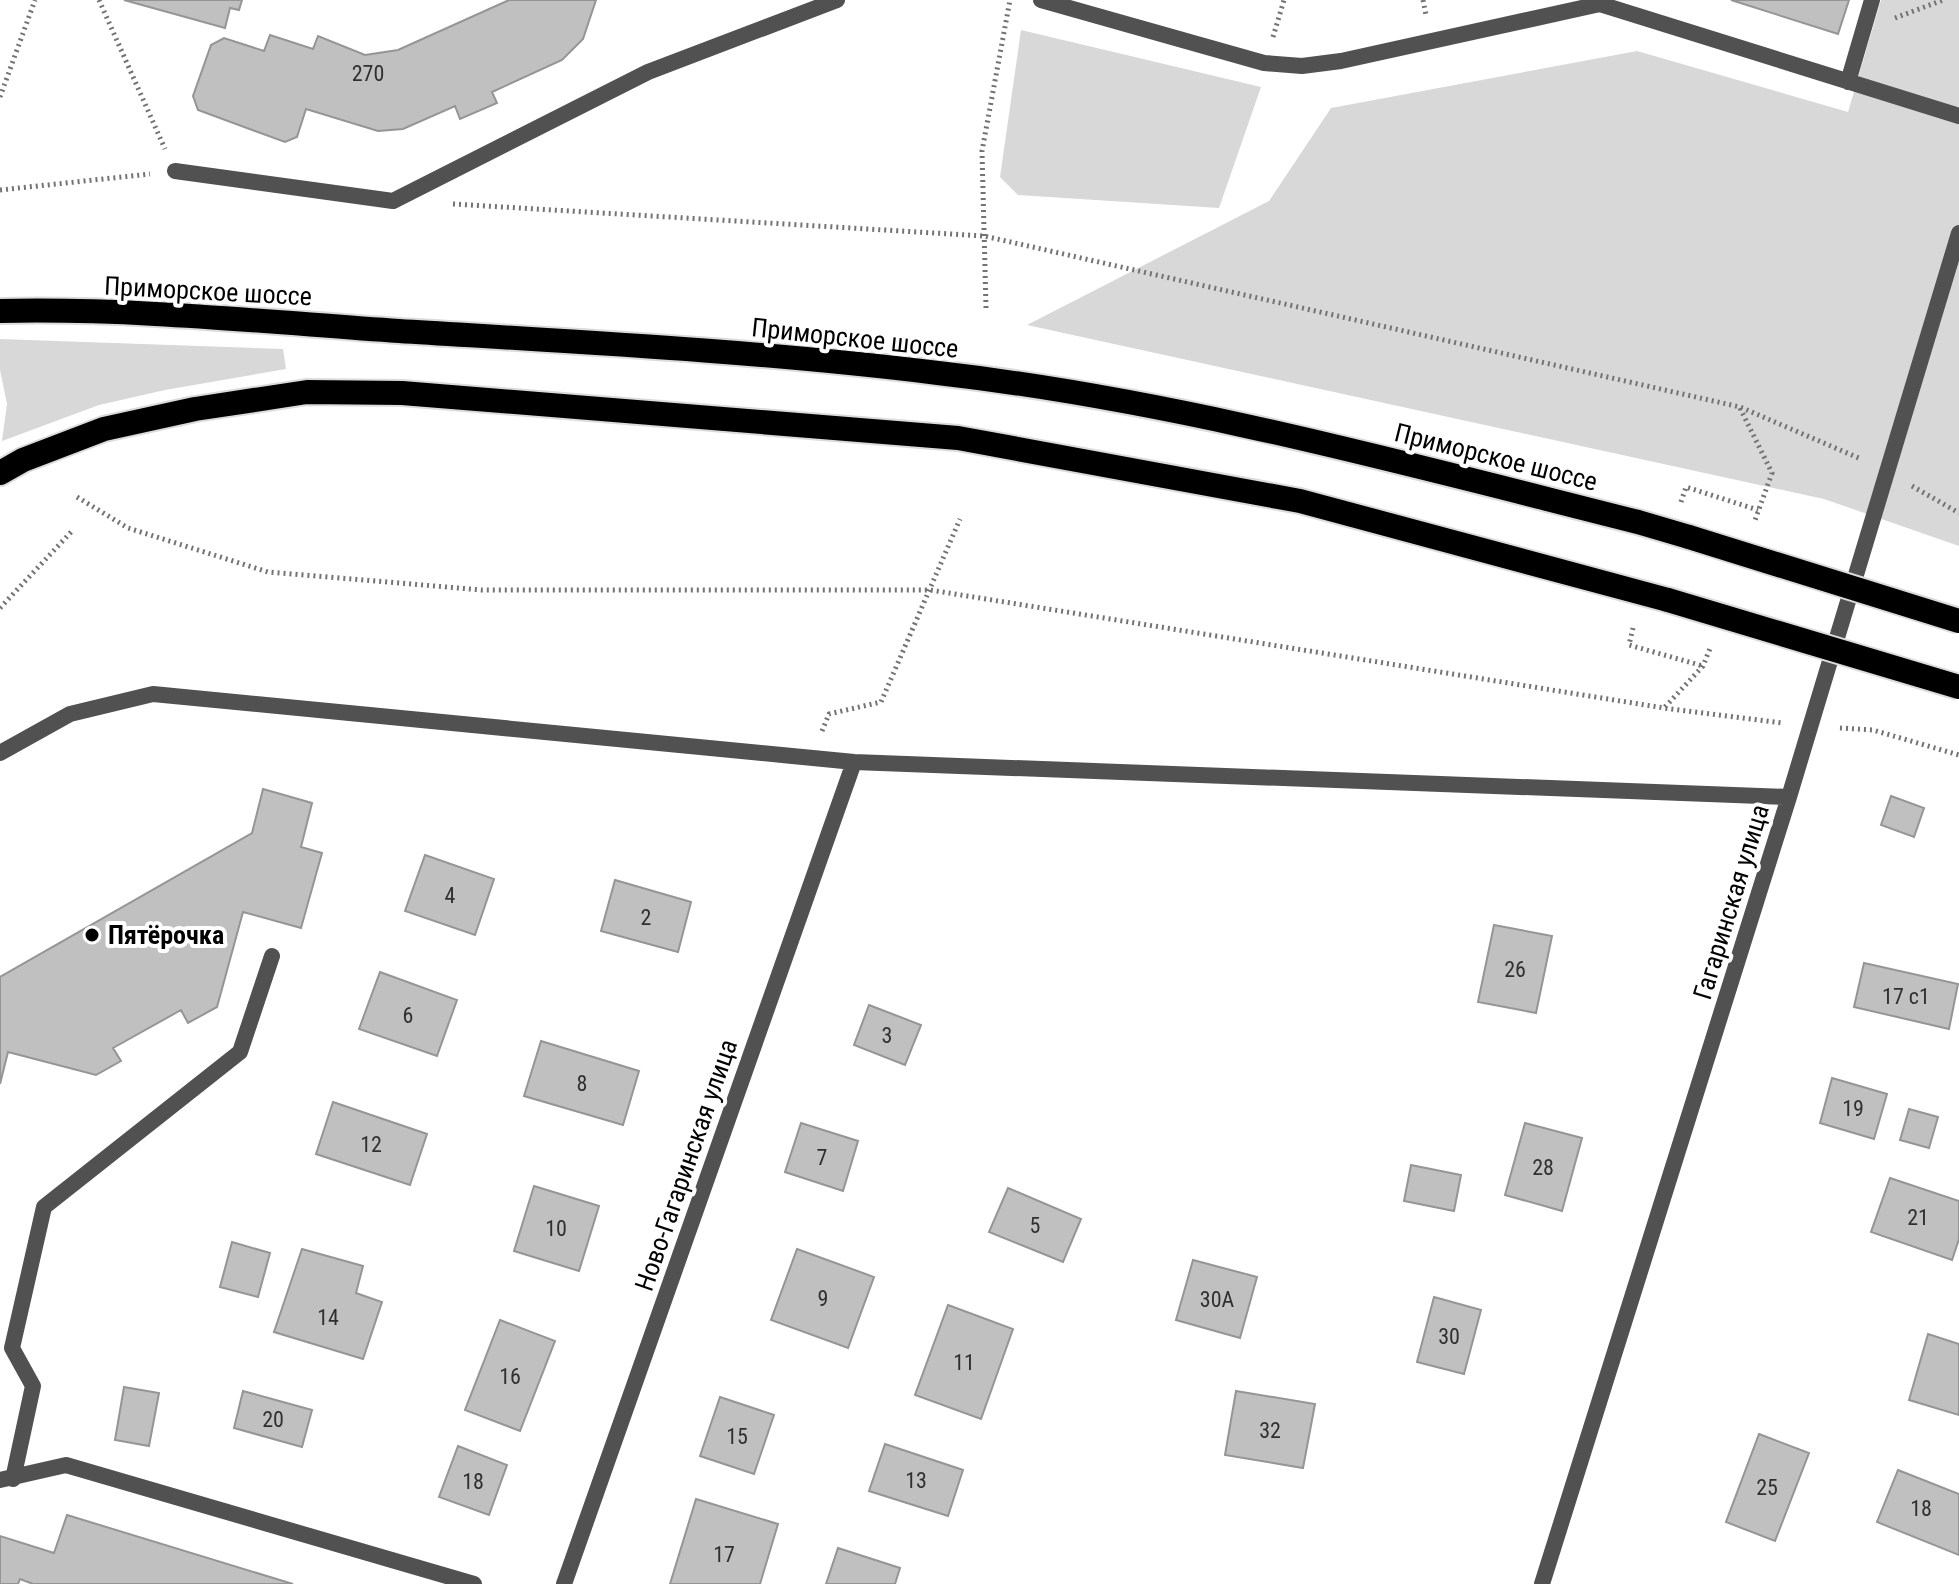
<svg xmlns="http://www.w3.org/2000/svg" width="1959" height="1584" viewBox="0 0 1959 1584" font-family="'Roboto Condensed',sans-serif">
<rect width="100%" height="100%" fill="#fff"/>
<!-- green -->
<path fill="#d8d8d8" d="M 1881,0 L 1959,0 L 1959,546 L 1824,499 L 1027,325 L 1269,201 L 1331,108 L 1637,51 L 1848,112 Z
M 1021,30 L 1261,87 L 1219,208 L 1018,195 L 1000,177 Z
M 0,339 L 283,349 L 286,369 L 165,390 L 99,405 L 2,441 L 7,404 L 0,370 Z"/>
<!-- building -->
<path fill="#c0c0c0" stroke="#959595" stroke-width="2" d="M 124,0 L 242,0 L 239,10 L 230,8 L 225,28 Z
M 509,0 L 596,0 L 583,39 L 562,60 L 492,92 L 497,103 L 460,119 L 455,106 L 403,129 L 378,131 L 306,109 L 297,137 L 285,142 L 198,110 L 193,96 L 211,45 L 224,38 L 264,51 L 270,35 L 313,49 L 318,36 L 365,55 L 398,50 Z
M 1731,0 L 1849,0 L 1838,34 Z
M 263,789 L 312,803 L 301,847 L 322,853 L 301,928 L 243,912 L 217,1007 L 188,1023 L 181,1010 L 113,1048 L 121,1061 L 96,1075 L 8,1052 L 0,1084 L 0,977 L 252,833 Z
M 1891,796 L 1924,808 L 1914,837 L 1881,825 Z
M 425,855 L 494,879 L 475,935 L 405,911 Z
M 615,880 L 691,902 L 678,952 L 601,931 Z
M 1494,925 L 1552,936 L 1536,1013 L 1478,1002 Z
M 1864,963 L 1958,984 L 1949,1029 L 1854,1007 Z
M 380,972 L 457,1000 L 437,1056 L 359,1029 Z
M 869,1005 L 921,1025 L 905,1065 L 854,1045 Z
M 541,1041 L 639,1071 L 623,1125 L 524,1096 Z
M 1832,1078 L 1887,1094 L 1874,1139 L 1820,1123 Z
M 333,1102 L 427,1134 L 410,1185 L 316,1154 Z
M 1909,1109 L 1938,1117 L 1929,1148 L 1900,1140 Z
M 801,1123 L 858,1141 L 843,1191 L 785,1172 Z
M 1525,1123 L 1582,1138 L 1562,1211 L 1505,1195 Z
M 1411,1165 L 1461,1175 L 1454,1211 L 1404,1201 Z
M 1890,1178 L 1959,1201 L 1959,1239 L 1952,1260 L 1871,1232 Z
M 534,1186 L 599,1206 L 579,1271 L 514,1251 Z
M 1008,1188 L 1081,1219 L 1063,1262 L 989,1232 Z
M 232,1242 L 270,1253 L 258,1297 L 220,1287 Z
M 302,1249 L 363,1266 L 356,1293 L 382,1302 L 363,1359 L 274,1332 Z
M 797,1249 L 874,1277 L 848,1348 L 771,1320 Z
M 1193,1260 L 1257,1277 L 1240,1338 L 1176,1320 Z
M 1434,1297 L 1481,1310 L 1464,1374 L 1417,1362 Z
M 948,1305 L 1013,1329 L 981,1419 L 915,1395 Z
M 500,1320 L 555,1341 L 520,1431 L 465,1410 Z
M 1928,1334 L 1959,1344 L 1959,1415 L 1909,1400 Z
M 124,1387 L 159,1393 L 149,1446 L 115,1440 Z
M 243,1391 L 312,1410 L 302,1447 L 234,1428 Z
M 1236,1391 L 1315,1404 L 1303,1468 L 1225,1455 Z
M 720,1397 L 774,1415 L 754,1474 L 700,1456 Z
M 1759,1434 L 1809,1453 L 1775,1541 L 1726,1522 Z
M 885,1444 L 963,1470 L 948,1516 L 869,1491 Z
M 458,1446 L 507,1465 L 489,1515 L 439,1497 Z
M 1898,1470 L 1959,1494 L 1959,1555 L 1877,1522 Z
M 696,1499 L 778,1524 L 760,1584 L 670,1584 Z
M 67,1515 L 293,1584 L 33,1584 L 20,1579 L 18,1584 L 0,1584 L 0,1536 L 54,1553 Z
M 838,1548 L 900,1568 L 895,1584 L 826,1584 Z"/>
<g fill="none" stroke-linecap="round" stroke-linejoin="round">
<!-- highway casing -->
<g stroke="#dbdbdb" stroke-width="28">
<path id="highway" d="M 0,311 C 133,308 267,322 399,331 C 579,342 759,351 938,373 C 1175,400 1407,464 1638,522 L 1689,537
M 0,473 L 23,460 L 104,429 L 195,409 L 307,392 L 402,393 L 958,438 L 1300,501 L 1668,600"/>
</g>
<!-- path -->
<path stroke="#737373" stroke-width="5" stroke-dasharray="2 4" stroke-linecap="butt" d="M 99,0 L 165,149
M 1423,0 L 1426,15
M 1895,18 L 1943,0
M 1273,37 L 1284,0
M 0,97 L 35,0
M 0,190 L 150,174
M 453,204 L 984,236 L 1740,407 L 1861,459
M 986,308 L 982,151 L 1010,0
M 1740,408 L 1772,473 L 1754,523
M 1912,486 L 1959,513
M 77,497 L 128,528 L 268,572 L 482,590 L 930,590 L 1664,708 L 1782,723
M 1681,502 L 1686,487 L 1758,510
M 0,608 L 73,530
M 1633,628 L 1629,645 L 1703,666
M 1665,707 L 1703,666 L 1711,646
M 1840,728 L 1873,730 L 1959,755
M 822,731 L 829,714 L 881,702 L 960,519"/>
<!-- lane -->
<path stroke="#515151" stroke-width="16" d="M 1041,0 L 1264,63 L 1302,66 L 1341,61 L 1600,4 L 1959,116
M 1848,82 L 1872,0
M 175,171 L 393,201 L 648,72 L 837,0
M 13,1479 L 33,1386 L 12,1348 L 44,1207 L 240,1052 L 272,956
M 0,1480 L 66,1465 L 474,1584"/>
<!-- street -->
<path stroke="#515151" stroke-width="16" d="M 0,753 L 70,714 L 153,694 L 854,762 L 1789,797
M 564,1584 L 854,762
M 1542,1584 L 1789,797 L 1959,233"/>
<!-- highway -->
<use href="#highway" stroke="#000" stroke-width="24"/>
<!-- highway-bridge casing -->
<g stroke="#dbdbdb" stroke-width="28" stroke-linecap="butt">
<path id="highway-bridge" d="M 1689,537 L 1959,621
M 1668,600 L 1959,687"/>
</g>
<!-- highway-bridge -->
<use href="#highway-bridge" stroke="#000" stroke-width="24"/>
</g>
<!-- markers -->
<circle fill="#000" stroke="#fff" stroke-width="3" cx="92" cy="935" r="8"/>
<g text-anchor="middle" stroke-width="8" stroke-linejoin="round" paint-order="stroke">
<!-- number labels -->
<g font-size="22" fill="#303030">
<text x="368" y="81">270</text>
<text x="450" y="903">4</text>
<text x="646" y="925">2</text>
<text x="1515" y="977">26</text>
<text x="1906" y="1004">17 с1</text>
<text x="408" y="1023">6</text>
<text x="887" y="1043">3</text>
<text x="582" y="1091">8</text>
<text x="1853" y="1116">19</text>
<text x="371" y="1152">12</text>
<text x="822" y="1165">7</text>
<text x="1543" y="1175">28</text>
<text x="1918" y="1225">21</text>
<text x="1035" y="1233">5</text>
<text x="556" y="1236">10</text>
<text x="823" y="1306">9</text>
<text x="1217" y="1307">30А</text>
<text x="328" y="1325">14</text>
<text x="1449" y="1344">30</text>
<text x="964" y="1370">11</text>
<text x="510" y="1384">16</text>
<text x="273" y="1427">20</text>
<text x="1270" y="1438">32</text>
<text x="737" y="1444">15</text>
<text x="916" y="1488">13</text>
<text x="473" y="1489">18</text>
<text x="1767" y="1495">25</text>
<text x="1921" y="1516">18</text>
<text x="724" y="1562">17</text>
</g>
<!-- street labels -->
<g font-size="26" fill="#000" stroke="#fff">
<text transform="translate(208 291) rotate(3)" y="9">Приморское шоссе</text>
<text transform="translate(855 338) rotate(6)" y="9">Приморское шоссе</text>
<text transform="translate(1496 457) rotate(14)" y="9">Приморское шоссе</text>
<text transform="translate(1731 902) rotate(-73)" y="9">Гагаринская улица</text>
<text transform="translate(686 1165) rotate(-71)" y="9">Ново-Гагаринская улица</text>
</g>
<!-- poi labels -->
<g font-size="26" font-weight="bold" fill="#000" stroke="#fff" text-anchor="start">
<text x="108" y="944">Пятёрочка</text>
</g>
</g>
</svg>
